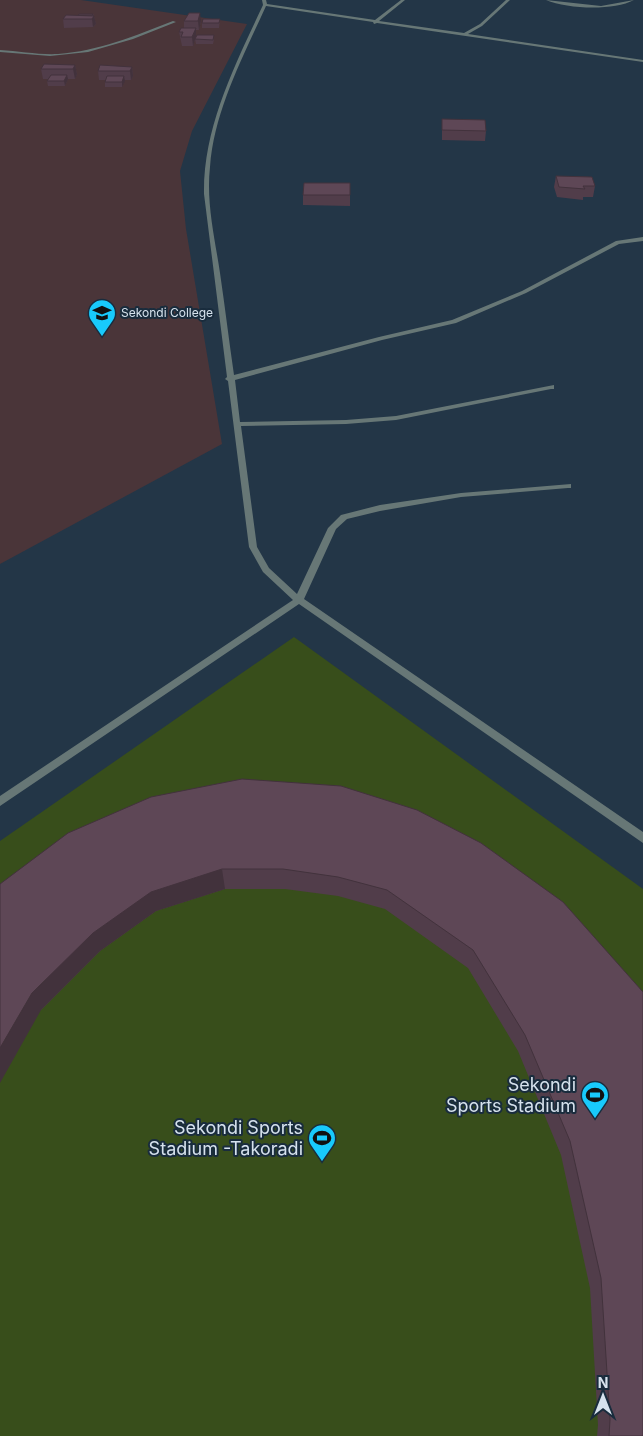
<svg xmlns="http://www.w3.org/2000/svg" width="643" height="1436" viewBox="0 0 643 1436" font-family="Inter,sans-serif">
<rect width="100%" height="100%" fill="#233647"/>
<!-- education -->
<path fill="#4a3539" d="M 0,0 L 81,0 L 247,24 L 192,131 L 180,171 L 186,229 L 222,444 L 0,564 Z"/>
<!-- green -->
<path fill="#384e1b" d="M 294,637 L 643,889 L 643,1436 L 0,1436 L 0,841 Z"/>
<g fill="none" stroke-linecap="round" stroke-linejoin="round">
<!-- lane -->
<path fill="#677776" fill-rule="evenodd" d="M 173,21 L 176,22 L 133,39 L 88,52 L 50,56 L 0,52 L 0,50 C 19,51 39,55 58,54 C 98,51 135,36 173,21 Z"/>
<!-- street -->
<path fill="#677776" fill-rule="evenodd" d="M 262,0 L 266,0 L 267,4 L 375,20 L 401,0 L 405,0 L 379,21 L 464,33 L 480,24 L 506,0 L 510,0 L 482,26 L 468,34 L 643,60 L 643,62 L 377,23 L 374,24 L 373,22 L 266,6 C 243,57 214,111 210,167 C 206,203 215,239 220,273 C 225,307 229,341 234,375 L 379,337 L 452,320 L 522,291 L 616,241 L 643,237 L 643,241 L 619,244 L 526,293 L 456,323 L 382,340 L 235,380 L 240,422 L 346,420 L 396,416 L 554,385 L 554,389 L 551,389 L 396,420 L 346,424 L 241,426 L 257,547 L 269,568 L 297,594 L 328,528 L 341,515 L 380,505 L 461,493 L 571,484 L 571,488 L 568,488 L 461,497 L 380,511 L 347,519 L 336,529 L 304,599 L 643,832 L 643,843 L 299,604 L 0,806 L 0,796 L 293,600 L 263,572 L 249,547 L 228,381 L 225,379 L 227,377 L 204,194 C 203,127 235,65 263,5 Z
M 546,0 L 601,6 L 634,0 C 613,11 568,9 546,0 Z"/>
</g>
<!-- wall -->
<path fill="#513d4a" d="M 93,14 L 94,15 L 94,16 L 96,24 L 93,27 L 64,28 L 63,19 Z
M 220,19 L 219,28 L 202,28 L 202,23 Z
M 184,21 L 201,21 L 199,30 L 196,30 L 196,36 L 193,46 L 182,46 L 179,32 L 184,28 Z
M 195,39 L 214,39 L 213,44 L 196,44 Z
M 75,65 L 77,74 L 75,79 L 68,79 L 65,86 L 48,86 L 47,81 L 48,79 L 43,79 L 41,69 Z
M 132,67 L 133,76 L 131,80 L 125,80 L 122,87 L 105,87 L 105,82 L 106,80 L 99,80 L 98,71 Z
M 442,119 L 486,131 L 485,141 L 442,140 Z
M 556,176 L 595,186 L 593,197 L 583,197 L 583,200 L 557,197 L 554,187 Z
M 303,195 L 350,195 L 350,206 L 303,205 Z
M 68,833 L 563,902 L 643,1436 L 597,1436 L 598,1425 L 590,1288 L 561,1155 L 518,1051 L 468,968 L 385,909 L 338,896 L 285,889 L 225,889 L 156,911 L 100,951 L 41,1010 Z"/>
<!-- shaded-wall -->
<path fill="#42323c" d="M 200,13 L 201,21 L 199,30 L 198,21 Z
M 93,14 L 94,17 L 94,16 L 96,24 L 93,27 L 92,19 Z
M 196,28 L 196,36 L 193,46 L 192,37 Z
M 75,65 L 77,74 L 75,79 L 73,69 Z
M 132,67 L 133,76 L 131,80 L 130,71 Z
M 67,75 L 68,79 L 65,86 L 64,81 Z
M 124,76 L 125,81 L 122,87 L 122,82 Z
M 222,869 L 225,889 L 156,911 L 100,951 L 41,1010 L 0,1083 L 0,1048 L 32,993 L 93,933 L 151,892 Z"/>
<!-- building -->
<path fill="#5e4756" stroke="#42323c" d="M 189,13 L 200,13 L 198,21 L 184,21 Z
M 79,14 L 93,14 L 92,15 L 78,15 Z
M 66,15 L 94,16 L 92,19 L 63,19 Z
M 203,19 L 220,19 L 219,23 L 202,23 Z
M 181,28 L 196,28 L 192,37 L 181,37 L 183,32 L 179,32 Z
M 197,35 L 214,35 L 213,40 L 195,39 Z
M 44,64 L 75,65 L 73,69 L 41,69 Z
M 100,65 L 132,67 L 130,71 L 98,71 Z
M 51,75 L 67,75 L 64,81 L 47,81 Z
M 107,76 L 124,76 L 122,82 L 105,82 Z
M 442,119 L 485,120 L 486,131 L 442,130 Z
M 556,176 L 592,177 L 595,186 L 583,186 L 585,189 L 559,187 Z
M 304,183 L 350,183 L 350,195 L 303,195 Z
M 242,779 L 341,786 L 417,810 L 481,843 L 563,902 L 643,992 L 643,1436 L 609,1436 L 610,1420 L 601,1278 L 570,1141 L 525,1035 L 473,950 L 387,890 L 338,877 L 283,869 L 222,869 L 151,892 L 93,933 L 32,993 L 0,1048 L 0,884 L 68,833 L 151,797 Z"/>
<!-- icons -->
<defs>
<g id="school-pin" transform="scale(1.4375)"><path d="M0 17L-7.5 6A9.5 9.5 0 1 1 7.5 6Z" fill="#18cafc" stroke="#192c3d"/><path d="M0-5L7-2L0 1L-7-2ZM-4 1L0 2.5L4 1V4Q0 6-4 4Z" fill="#111"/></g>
<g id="stadium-pin" transform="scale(1.4375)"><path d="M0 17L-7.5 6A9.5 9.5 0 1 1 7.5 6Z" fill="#18cafc" stroke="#192c3d"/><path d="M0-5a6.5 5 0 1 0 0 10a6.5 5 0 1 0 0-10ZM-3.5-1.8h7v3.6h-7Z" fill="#111"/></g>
</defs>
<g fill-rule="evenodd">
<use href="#school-pin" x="102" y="313"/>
<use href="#stadium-pin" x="595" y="1095"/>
<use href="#stadium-pin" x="322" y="1138"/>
</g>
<g text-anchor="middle" stroke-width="4" stroke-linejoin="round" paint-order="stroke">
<!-- far-poi labels -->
<g font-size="12" fill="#d6e2ed" stroke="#192c3d" text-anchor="start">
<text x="121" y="317">Sekondi College</text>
</g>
<!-- near-poi labels -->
<g font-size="18" fill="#d6e2ed" stroke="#192c3d" text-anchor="end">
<text x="576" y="1091">Sekondi<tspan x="576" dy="21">Sports Stadium</tspan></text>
<text x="303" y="1134">Sekondi Sports<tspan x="303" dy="21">Stadium -Takoradi</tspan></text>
</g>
</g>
<!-- north arrow -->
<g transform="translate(603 1396)" stroke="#192c3d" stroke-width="4" paint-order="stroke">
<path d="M0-4L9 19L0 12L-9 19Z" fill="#d6e2ed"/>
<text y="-8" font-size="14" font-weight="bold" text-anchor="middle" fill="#d6e2ed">N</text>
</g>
</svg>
